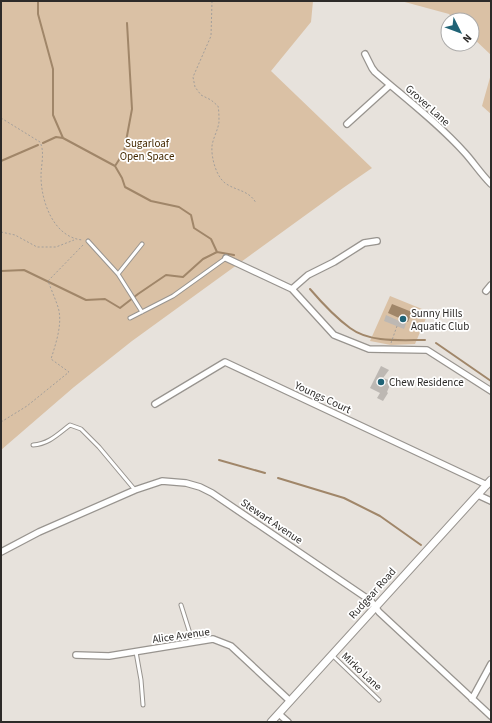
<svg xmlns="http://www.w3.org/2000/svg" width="492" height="723" viewBox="0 0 492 723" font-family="'Source Sans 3',sans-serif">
<rect width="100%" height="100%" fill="#e7e2dc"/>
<!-- green -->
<path fill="#dac1a5" d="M 1,1 L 313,1 L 311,22 L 271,71 L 372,168 L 343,188 L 132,341 L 74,387 L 1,450 Z
M 401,1 L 491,1 L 491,55 L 472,37 L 472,20 L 454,20 L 449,14 Z
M 491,74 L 491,114 L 482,106 Z
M 390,296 L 422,309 L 427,316 L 415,344 L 391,345 L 370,341 Z"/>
<!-- water -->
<path fill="#a08669" d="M 392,304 L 412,312 L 408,322 L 388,313 Z"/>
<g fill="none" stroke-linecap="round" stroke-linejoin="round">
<!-- stream -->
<path stroke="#a08669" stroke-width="2" d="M 38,1 L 38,14 L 53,69 L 53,115 L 63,138
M 43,143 L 56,137 L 63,138 L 115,166
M 1,161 L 38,145
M 115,166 L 122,178 L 125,187 L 151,201 L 179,207 L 191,215 L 194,228 L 211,239 L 217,252 L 234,255
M 115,166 L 124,152 L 132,109 L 127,23
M 1,271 L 24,270 L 86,300 L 105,299 L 120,308 L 138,294 L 166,275 L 183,277 L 203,259 L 217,252
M 310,289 C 322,303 335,317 350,328 C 370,343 401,340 425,340
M 436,343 L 491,381
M 219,460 L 265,473
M 278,478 L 344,498 L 380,516 L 421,545"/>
</g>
<!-- building -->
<path fill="#bdb8b3" d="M 386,315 L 406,324 L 404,329 L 384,321 Z
M 381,366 L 389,370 L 383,378 L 389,380 L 387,383 L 390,385 L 387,392 L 388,393 L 383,401 L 377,398 L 380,393 L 370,388 Z"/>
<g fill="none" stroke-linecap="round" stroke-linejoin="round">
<!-- service casing -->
<g stroke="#98948f" stroke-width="5">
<path id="service" d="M 88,241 L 118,274
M 142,244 L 118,274 L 142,312
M 130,318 L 173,296 L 226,258
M 33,445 C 49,444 58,434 70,425 L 81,429 L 99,447 L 135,490
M 181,605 L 193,643
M 136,652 L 141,680 L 143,705
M 332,655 L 379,700"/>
</g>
<!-- minor casing -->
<g stroke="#98948f" stroke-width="8">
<path id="minor" d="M 365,54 L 372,68 L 375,72 C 406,99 438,123 465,153 C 474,163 481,174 491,184
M 347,124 L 390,85
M 226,258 L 292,289 L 334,335 L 369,349 L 427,350 L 491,391
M 292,289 L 308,275 L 334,262 L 364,243 L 377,241
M 486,291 L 491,285
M 155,404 L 225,362 L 487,485
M 478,495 L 491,501
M 1,552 L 39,532 L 135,490 L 162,481 L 186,483 L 200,487 L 212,493 L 371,601 L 379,612 L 491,716
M 76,655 L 109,656 L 213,639 L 231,646 L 290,701
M 472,699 L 491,664
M 279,714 L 288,722"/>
</g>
<!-- tertiary casing -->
<g stroke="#98948f" stroke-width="9">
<path id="tertiary" d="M 271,722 L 491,480"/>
</g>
<!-- path -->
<path stroke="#a39f9b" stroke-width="1" stroke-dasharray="2 2" stroke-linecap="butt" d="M 212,1 L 211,36 L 193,77 L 195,87 L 201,95 L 211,100 L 218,106 C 219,111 219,117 219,122 C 218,130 213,138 212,146 C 211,157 216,176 225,183 C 236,191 249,190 256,203
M 1,118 L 40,142 C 45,152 41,165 41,176 C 41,202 54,238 83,240
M 1,232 L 15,235 L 37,247 L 56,247 L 74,240
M 391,343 L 397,326
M 1,422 L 27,406 L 69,372 L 51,359 C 56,343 63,323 58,307 C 55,298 51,289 48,281 L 84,244"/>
<!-- service -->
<use href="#service" stroke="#fff" stroke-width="3"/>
<!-- minor -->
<use href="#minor" stroke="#fff" stroke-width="5.5"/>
<!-- tertiary -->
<use href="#tertiary" stroke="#fff" stroke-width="7"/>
</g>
<!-- markers -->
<g fill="#206376" stroke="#fff" stroke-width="1.5">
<circle cx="403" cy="319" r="4"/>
<circle cx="381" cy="382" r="4"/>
</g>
<g text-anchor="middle" stroke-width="3.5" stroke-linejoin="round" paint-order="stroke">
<!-- street labels -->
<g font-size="11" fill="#2d2b29" stroke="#fff">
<text transform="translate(428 105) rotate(42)" y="4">Grover Lane</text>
<text transform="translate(323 397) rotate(25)" y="4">Youngs Court</text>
<text transform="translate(272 521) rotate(34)" y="4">Stewart Avenue</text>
<text transform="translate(372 593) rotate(-48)" y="4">Rudgear Road</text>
<text transform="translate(181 635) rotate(-8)" y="4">Alice Avenue</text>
<text transform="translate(362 671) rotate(43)" y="4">Mirko Lane</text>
</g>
<!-- park labels -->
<g font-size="11" fill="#452a02" stroke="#fff">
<text x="147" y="147">Sugarloaf<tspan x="147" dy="13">Open Space</tspan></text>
</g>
<!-- poi labels -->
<g font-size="11" fill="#2d2b29" stroke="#fff" text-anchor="start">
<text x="411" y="317">Sunny Hills<tspan x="411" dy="13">Aquatic Club</tspan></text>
<text x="389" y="386">Chew Residence</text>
</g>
</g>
<!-- border -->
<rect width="492" height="723" fill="none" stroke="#2d2b29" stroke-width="4"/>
<!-- north arrow -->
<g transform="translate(460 32) rotate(132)"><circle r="19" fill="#ffffff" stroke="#abaaa9"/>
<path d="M0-3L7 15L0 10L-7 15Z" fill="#206376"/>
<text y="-6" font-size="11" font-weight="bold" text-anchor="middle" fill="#2d2b29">N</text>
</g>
</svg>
